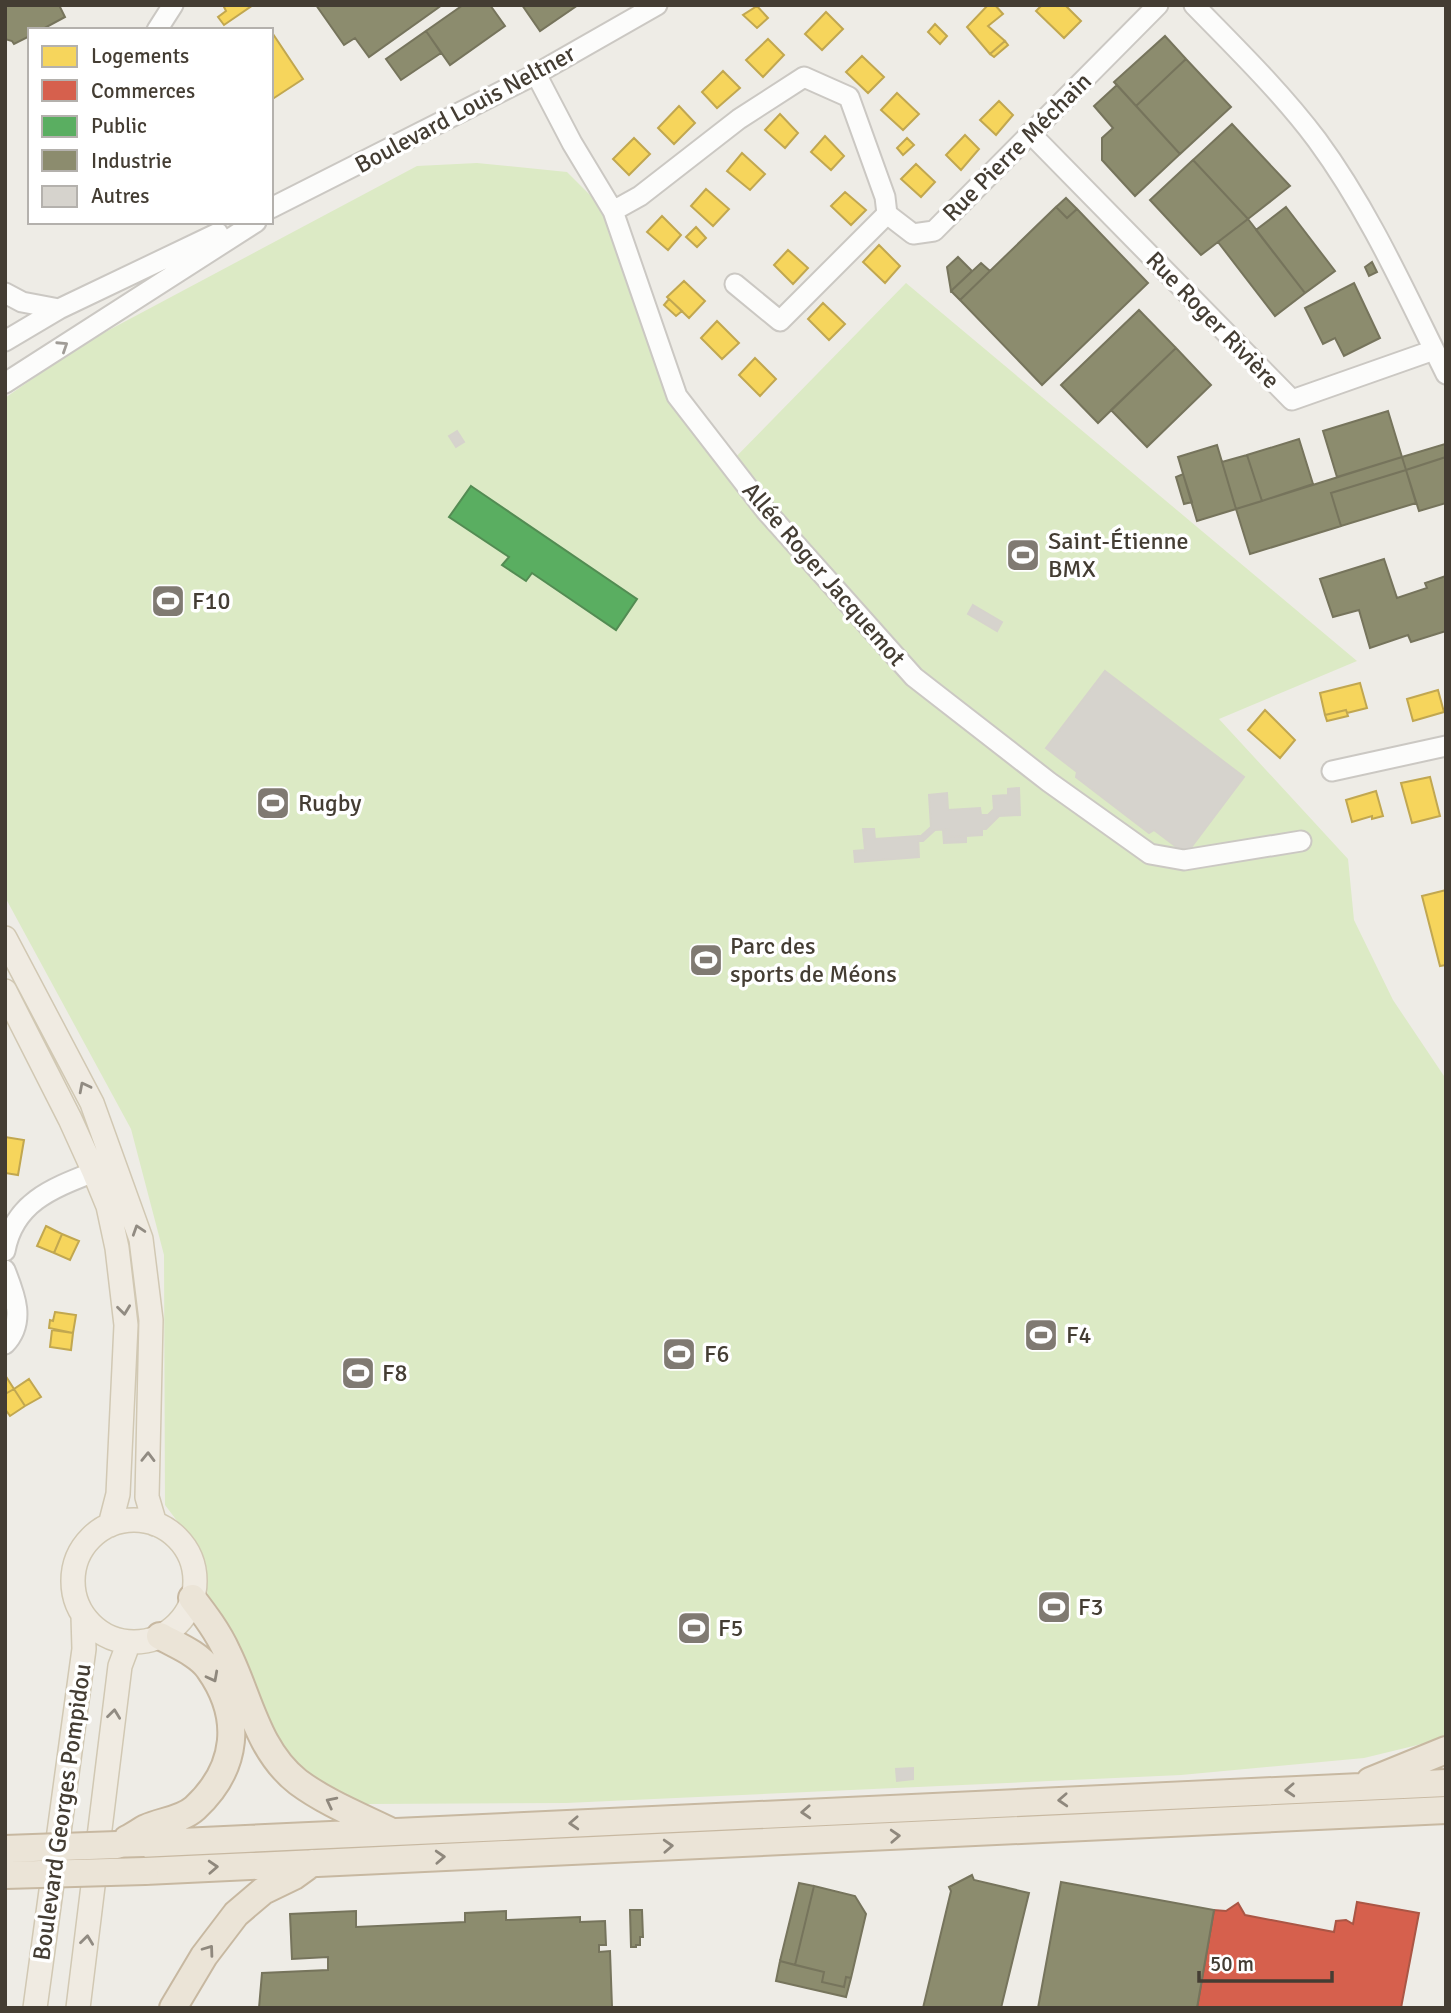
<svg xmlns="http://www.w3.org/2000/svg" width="1451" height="2013" viewBox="0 0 1451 2013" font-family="Signika,sans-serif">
<rect width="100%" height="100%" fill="#eeece6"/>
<!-- green -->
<path fill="#dceac5" d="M 477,163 L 567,172 L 604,209 L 660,380 L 725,468 L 906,283 L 1357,661 L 1219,719 L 1348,859 L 1354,920 L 1393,1000 L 1446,1079 L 1446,1734 L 1434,1741 L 1364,1758 L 1181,1775 L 566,1803 L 367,1804 L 335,1794 L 303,1774 L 279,1747 L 208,1601 L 206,1574 L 200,1551 L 165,1505 L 164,1255 L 131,1129 L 5,897 L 5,398 L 79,346 L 417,166 Z"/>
<!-- homes -->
<path fill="#f6d55c" stroke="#c1a750" stroke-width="2" d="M 223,5 L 253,5 L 224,25 L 218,17 L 226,11 Z
M 988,5 L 995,5 L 1003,14 L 988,26 L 1005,41 L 990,54 L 967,27 Z
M 1042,5 L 1065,5 L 1081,21 L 1064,38 L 1036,11 Z
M 757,6 L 768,18 L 757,28 L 743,15 Z
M 826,12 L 843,29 L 822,50 L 805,34 Z
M 935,24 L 947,36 L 940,44 L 928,32 Z
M 271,31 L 303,79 L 271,100 Z
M 768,39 L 784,55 L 763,77 L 746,60 Z
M 1005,41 L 1008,45 L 994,57 L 990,54 Z
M 862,56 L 884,77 L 868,93 L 846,72 Z
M 723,71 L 740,88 L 717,108 L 702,92 Z
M 897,93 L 919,114 L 903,130 L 881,110 Z
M 999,101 L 1013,115 L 996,135 L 980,120 Z
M 679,106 L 695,123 L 674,144 L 658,128 Z
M 780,114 L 798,133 L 785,148 L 765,130 Z
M 965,135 L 979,149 L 961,170 L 946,155 Z
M 825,136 L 844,156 L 831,170 L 811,152 Z
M 634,138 L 650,154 L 629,175 L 613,159 Z
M 907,138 L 914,145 L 903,155 L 897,148 Z
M 742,153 L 765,174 L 750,190 L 727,171 Z
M 916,164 L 935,182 L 921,197 L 901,179 Z
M 706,189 L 729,209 L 713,226 L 691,206 Z
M 845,192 L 866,210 L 851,225 L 831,206 Z
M 662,216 L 681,235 L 668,250 L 647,232 Z
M 696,227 L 706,238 L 697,247 L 686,237 Z
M 879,245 L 900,266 L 885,283 L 863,262 Z
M 788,250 L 808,268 L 793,284 L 774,265 Z
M 684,281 L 705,301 L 689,318 L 667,297 Z
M 669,299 L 682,311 L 676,316 L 664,305 Z
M 823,303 L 845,324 L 829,340 L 808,319 Z
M 717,321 L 739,343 L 722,359 L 701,338 Z
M 755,358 L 776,379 L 760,396 L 739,375 Z
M 1360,683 L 1367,708 L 1347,713 L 1346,710 L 1325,715 L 1320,693 Z
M 1438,690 L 1444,712 L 1413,721 L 1407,699 Z
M 1265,710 L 1295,740 L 1280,758 L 1248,730 Z
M 1346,710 L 1348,716 L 1327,721 L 1325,715 Z
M 1430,777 L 1440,816 L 1412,823 L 1401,783 Z
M 1376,791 L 1383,816 L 1372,819 L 1372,816 L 1352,822 L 1346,800 Z
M 1446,890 L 1446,965 L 1440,966 L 1422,896 Z
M 5,1137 L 24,1140 L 18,1175 L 5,1173 Z
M 46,1226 L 62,1234 L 54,1253 L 37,1246 Z
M 62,1234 L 79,1241 L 70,1260 L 54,1253 Z
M 55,1312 L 76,1315 L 73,1333 L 49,1328 L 50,1320 L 53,1321 Z
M 52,1330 L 73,1333 L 71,1350 L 50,1347 Z
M 5,1375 L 14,1389 L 5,1394 Z
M 29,1379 L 41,1397 L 25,1406 L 14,1389 Z
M 14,1389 L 25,1406 L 10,1416 L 5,1409 L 5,1394 Z"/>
<!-- shops -->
<path fill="#d6604d" stroke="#aa5645" stroke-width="2" d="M 1357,1902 L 1419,1913 L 1401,2008 L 1197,2008 L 1214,1910 L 1226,1911 L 1238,1903 L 1245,1915 L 1334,1932 L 1336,1921 L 1346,1920 L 1353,1924 Z"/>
<!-- public -->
<path fill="#5aae61" stroke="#538c53" stroke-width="2" d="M 471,486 L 637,599 L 616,630 L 532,573 L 526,581 L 502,565 L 509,557 L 449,517 Z"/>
<!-- industry -->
<path fill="#8c8c6e" stroke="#76745c" stroke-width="2" d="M 5,5 L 59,5 L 65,17 L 41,30 L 30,30 L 30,36 L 14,44 L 12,41 L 5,39 Z
M 316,5 L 442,5 L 369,57 L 355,38 L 344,45 Z
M 463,5 L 490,5 L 505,26 L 450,65 L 426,31 Z
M 522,5 L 578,5 L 540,31 Z
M 426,31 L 441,53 L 401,80 L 386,59 Z
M 1165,36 L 1186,59 L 1136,106 L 1114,82 Z
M 1186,59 L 1231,107 L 1180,154 L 1136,106 Z
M 1117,85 L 1180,154 L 1135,196 L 1102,160 L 1102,138 L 1113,128 L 1094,106 Z
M 1232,124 L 1290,186 L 1248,219 L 1193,160 Z
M 1193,160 L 1248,219 L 1201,255 L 1150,200 Z
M 1066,198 L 1077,209 L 1067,218 L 1056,207 Z
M 1056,207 L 1067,218 L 1077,209 L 1148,283 L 1042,385 L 960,300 Z
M 1286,207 L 1335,271 L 1305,293 L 1256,230 Z
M 1248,219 L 1305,293 L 1275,316 L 1218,242 Z
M 958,257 L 972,271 L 951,291 L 947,267 Z
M 1372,262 L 1377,272 L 1369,276 L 1365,267 Z
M 981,263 L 990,271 L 960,300 L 951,291 Z
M 1354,283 L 1380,338 L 1344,356 L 1335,338 L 1323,344 L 1305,308 Z
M 1139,310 L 1176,348 L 1098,423 L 1061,385 Z
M 1176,348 L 1211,385 L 1147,447 L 1111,410 Z
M 1388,411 L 1402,457 L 1337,477 L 1323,431 Z
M 1299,439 L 1313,484 L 1262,501 L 1247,455 Z
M 1445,444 L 1446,457 L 1406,470 L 1402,457 Z
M 1217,445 L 1236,509 L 1197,521 L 1178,457 Z
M 1247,455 L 1262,501 L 1236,509 L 1222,462 Z
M 1402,457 L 1406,470 L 1331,493 L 1341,526 L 1250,554 L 1236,509 Z
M 1446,457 L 1446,503 L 1419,511 L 1406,470 Z
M 1406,470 L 1416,503 L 1341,526 L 1331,493 Z
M 1183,474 L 1192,502 L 1184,504 L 1176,477 Z
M 1384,559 L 1397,598 L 1427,588 L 1425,583 L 1446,576 L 1446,631 L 1411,642 L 1408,635 L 1370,648 L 1359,610 L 1333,617 L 1320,579 Z
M 972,1875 L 974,1880 L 1029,1893 L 1001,2008 L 923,2008 L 951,1891 L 949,1887 Z
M 1061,1882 L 1214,1910 L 1197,2008 L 1038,2008 Z
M 799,1883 L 814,1886 L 795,1965 L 780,1961 Z
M 814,1886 L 855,1896 L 866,1914 L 851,1978 L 846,1977 L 844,1987 L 822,1982 L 824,1972 L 795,1965 Z
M 630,1910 L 642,1910 L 643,1937 L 640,1937 L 640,1945 L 636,1945 L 636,1947 L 631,1947 Z
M 356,1911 L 356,1927 L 465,1922 L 465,1913 L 506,1911 L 506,1920 L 580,1917 L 580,1922 L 605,1921 L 606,1945 L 599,1945 L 599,1952 L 610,1951 L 612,2007 L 259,2008 L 262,1973 L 328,1970 L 328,1957 L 292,1959 L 290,1914 Z
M 780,1961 L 824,1972 L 822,1982 L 844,1987 L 846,1977 L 851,1978 L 846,1997 L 776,1981 Z"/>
<!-- building -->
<path fill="#d6d3cd" stroke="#d6d3cc" stroke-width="2" d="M 457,431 L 464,442 L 456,447 L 449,436 Z
M 973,605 L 1002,622 L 997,631 L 968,614 Z
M 1105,671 L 1244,777 L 1186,854 L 1154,830 L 1149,833 L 1076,777 L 1077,772 L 1046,748 Z
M 1019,788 L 1020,815 L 999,816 L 986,829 L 982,829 L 982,835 L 949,837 L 949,829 L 935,830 L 923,841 L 918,841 L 918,836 L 921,836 L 931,827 L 929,795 L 947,793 L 948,810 L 980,808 L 981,815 L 988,815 L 994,809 L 993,796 L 1008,795 L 1008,789 Z
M 863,829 L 874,829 L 875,839 L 918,836 L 919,857 L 855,862 L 854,851 L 865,850 Z
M 949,829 L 949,837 L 966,836 L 966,842 L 944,843 L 943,830 Z
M 913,1768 L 913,1779 L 897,1781 L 896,1769 Z"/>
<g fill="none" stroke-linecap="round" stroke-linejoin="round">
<!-- minor casing -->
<g stroke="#cbc8c3" stroke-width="23">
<path id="minor" d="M 1194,5 C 1236,48 1281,92 1317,140 C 1370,212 1406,294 1446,374
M 157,30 L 173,5
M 536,74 L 572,143 L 613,211 L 677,396 L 766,511 L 914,677 L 1049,782 L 1150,854 L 1184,860 L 1301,841
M 1030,133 L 1292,400 L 1434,350
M 271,208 L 536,74 L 657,5
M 613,211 L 640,196 L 739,119 L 804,77 L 849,97 L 885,197 L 887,214 L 913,234 L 934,231 L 1158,5
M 735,284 L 780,321 L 887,214
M 5,293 L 22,302 L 59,309
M 5,341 L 59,309 L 218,233
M 5,383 L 256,222
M 1332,771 L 1446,746
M 5,1251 C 14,1202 53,1188 94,1172
M 5,1270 C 15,1295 26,1322 5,1344"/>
</g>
<!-- major casing -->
<g stroke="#d1c8b3" stroke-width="26">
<path id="major" d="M 5,938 L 92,1103 L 141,1239 L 151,1320 L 147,1497 L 155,1524
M 5,991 L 70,1119 L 94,1172 L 108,1206 L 117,1248 L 126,1325 L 118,1494 L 110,1525
M73 1581a61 61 0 1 1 122 0a61 61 0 1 1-122 0Z
M 35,2008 L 84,1649 L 83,1616
M 78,2008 L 120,1666 L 129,1642"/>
</g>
<!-- highway casing -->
<g stroke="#c7b8a1" stroke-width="30">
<path id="highway" d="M 192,1598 C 205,1615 218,1632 227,1652 C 249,1696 257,1750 298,1782 C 325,1802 357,1815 388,1830
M 1370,1781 L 1446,1750
M 127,1839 C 134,1836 140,1831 146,1828 C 161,1821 182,1820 195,1808 C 238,1768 243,1717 209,1669 C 199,1654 176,1645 160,1636
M 117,1845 L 1446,1783
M 145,1871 L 1446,1810
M 173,2008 L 204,1956 L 236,1914 L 263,1891 L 294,1876 L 312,1863"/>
</g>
<!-- minor -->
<use href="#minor" stroke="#fcfcfb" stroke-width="19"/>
<!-- major -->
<use href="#major" stroke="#f0ebe2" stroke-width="23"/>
<!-- highway -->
<use href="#highway" stroke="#ebe4d7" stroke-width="26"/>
<!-- highway-bridge casing -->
<g stroke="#c7b8a1" stroke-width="30" stroke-linecap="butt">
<path id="highway-bridge" d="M 5,1849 L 117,1845
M 5,1875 L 145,1871"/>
</g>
<!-- highway-bridge -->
<use href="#highway-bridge" stroke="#ebe4d7" stroke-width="26"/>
</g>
<!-- one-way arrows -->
<defs><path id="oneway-chevron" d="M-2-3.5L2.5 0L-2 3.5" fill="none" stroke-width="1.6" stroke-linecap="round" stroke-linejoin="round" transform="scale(1.75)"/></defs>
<use stroke="#a09c97" href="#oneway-chevron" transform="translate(63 346) rotate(-33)"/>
<g stroke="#918b82">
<use href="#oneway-chevron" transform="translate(84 1087) rotate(-117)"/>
<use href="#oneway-chevron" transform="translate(138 1230) rotate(-108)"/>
<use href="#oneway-chevron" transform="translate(124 1310) rotate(83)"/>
<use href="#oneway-chevron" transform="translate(148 1457) rotate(-89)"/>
<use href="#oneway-chevron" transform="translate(114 1714) rotate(-83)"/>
<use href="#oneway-chevron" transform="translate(87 1940) rotate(-83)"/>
</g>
<g stroke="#8f887d">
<use href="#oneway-chevron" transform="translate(213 1677) rotate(62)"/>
<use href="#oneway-chevron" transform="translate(1290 1790) rotate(177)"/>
<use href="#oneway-chevron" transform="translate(1063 1800) rotate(177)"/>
<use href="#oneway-chevron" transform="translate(331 1802) rotate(-153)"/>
<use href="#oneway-chevron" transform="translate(806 1812) rotate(177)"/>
<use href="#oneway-chevron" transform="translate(574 1823) rotate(177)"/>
<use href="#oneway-chevron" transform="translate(895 1836) rotate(-3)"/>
<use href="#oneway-chevron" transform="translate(668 1846) rotate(-3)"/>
<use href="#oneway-chevron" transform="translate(440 1857) rotate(-3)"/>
<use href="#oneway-chevron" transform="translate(213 1867) rotate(-3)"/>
<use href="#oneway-chevron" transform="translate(209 1950) rotate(-54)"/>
</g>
<!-- icons -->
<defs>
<g id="stadium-square" transform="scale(1.75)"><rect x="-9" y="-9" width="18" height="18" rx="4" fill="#807a72" stroke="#fff"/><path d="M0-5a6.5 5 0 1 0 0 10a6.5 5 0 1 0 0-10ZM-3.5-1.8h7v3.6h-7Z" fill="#fff"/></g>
</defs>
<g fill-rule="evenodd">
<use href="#stadium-square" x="1023" y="555"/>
<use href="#stadium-square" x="168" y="601"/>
<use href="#stadium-square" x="273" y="803"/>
<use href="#stadium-square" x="706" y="960"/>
<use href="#stadium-square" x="1041" y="1335"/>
<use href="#stadium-square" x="679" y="1354"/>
<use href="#stadium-square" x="358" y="1373"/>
<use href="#stadium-square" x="1054" y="1607"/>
<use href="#stadium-square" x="694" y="1628"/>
</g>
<g text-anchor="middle" stroke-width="7" stroke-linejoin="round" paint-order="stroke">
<!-- street labels -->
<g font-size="24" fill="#443d33" stroke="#fff">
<text transform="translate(465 109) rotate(-28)" y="8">Boulevard Louis Neltner</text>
<text transform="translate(1017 147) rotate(-45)" y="8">Rue Pierre Méchain</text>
<text transform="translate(1213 320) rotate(46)" y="8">Rue Roger Rivière</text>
<text transform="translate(824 574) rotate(49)" y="8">Allée Roger Jacquemot</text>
<text transform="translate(62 1812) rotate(-82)" y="8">Boulevard Georges Pompidou</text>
</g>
<!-- poi labels -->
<g font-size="24" fill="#443d33" stroke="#fff" text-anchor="start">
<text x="1048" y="549">Saint-Étienne<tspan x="1048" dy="28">BMX</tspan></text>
<text x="192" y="609">F10</text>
<text x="298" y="811">Rugby</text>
<text x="730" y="954">Parc des<tspan x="730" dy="28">sports de Méons</tspan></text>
<text x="1066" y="1343">F4</text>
<text x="704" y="1362">F6</text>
<text x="382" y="1381">F8</text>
<text x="1078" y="1615">F3</text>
<text x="718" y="1636">F5</text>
</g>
</g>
<!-- border -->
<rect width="1451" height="2013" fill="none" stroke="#443d33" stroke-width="14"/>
<!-- legend -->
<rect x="28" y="28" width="245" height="196" fill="#ffffff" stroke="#b4b1ad" stroke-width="2"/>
<rect x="42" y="46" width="35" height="21" fill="#f6d55c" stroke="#b4b1ad" stroke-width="2"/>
<text x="91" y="63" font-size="21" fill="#443d33">Logements</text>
<rect x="42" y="80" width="35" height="21" fill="#d6604d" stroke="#b4b1ad" stroke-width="2"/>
<text x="91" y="98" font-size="21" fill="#443d33">Commerces</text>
<rect x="42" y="116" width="35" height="21" fill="#5aae61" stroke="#b4b1ad" stroke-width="2"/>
<text x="91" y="133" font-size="21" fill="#443d33">Public</text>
<rect x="42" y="150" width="35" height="21" fill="#8c8c6e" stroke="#b4b1ad" stroke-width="2"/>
<text x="91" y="168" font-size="21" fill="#443d33">Industrie</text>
<rect x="42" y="186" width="35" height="21" fill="#d6d3cd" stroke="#b4b1ad" stroke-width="2"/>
<text x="91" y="203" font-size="21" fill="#443d33">Autres</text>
<!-- scale -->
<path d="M1199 1971v10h133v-10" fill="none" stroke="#443d33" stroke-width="3.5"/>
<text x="1210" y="1971" font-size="21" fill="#443d33" stroke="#ffffff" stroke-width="5" paint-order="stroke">50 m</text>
</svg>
